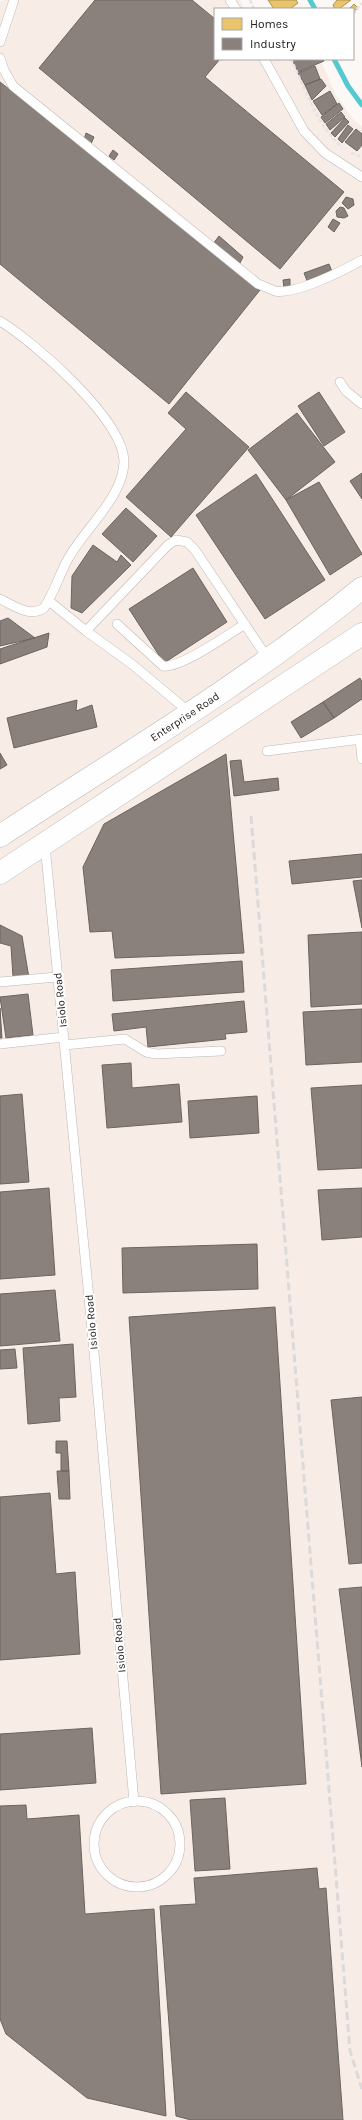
<svg xmlns="http://www.w3.org/2000/svg" width="362" height="2120" viewBox="0 0 362 2120" font-family="Karla,sans-serif">
<rect width="100%" height="100%" fill="#fbf8f6"/>
<!-- built -->
<path fill="#f8ede6" d="M 4,0 L 240,0 L 245,9 L 215,9 L 215,59 L 320,59 L 336,95 L 354,120 L 362,126 L 362,2120 L 0,2120 L 0,2 Z"/>
<!-- homes -->
<path fill="#e9c46a" stroke="#ae9353" d="M 268,0 L 296,0 L 298,3 L 290,9 L 274,9 Z
M 337,0 L 351,0 L 339,9 L 335,9 L 333,5 Z
M 354,4 L 358,8 L 353,12 L 353,9 L 349,9 Z"/>
<!-- industry -->
<path fill="#8a817c" stroke="#6c645f" d="M 95,0 L 192,0 L 215,19 L 215,59 L 220,59 L 205,77 L 344,192 L 280,269 L 39,68 Z
M 292,59 L 323,59 L 324,61 L 298,72 Z
M 315,66 L 320,79 L 305,85 L 298,73 Z
M 321,79 L 326,86 L 312,100 L 305,85 Z
M 0,82 L 260,290 L 169,404 L 0,264 Z
M 330,91 L 337,104 L 322,115 L 313,101 Z
M 339,103 L 343,109 L 325,123 L 321,117 Z
M 341,112 L 345,117 L 330,130 L 326,124 Z
M 345,118 L 349,122 L 335,137 L 331,133 Z
M 348,125 L 353,129 L 342,143 L 338,139 Z
M 356,129 L 362,134 L 362,145 L 357,151 L 345,142 Z
M 86,133 L 94,137 L 91,144 L 84,140 Z
M 113,150 L 118,154 L 114,160 L 109,156 Z
M 346,197 L 353,199 L 354,205 L 348,209 L 342,203 Z
M 340,207 L 344,208 L 348,216 L 344,218 L 337,217 L 336,211 Z
M 333,219 L 340,223 L 334,232 L 328,227 Z
M 219,236 L 243,257 L 239,265 L 213,244 Z
M 329,264 L 333,274 L 308,283 L 304,273 Z
M 290,279 L 290,287 L 284,288 L 283,280 Z
M 186,392 L 249,447 L 171,537 L 126,497 L 186,429 L 168,413 Z
M 319,392 L 345,432 L 324,446 L 298,406 Z
M 297,413 L 335,462 L 286,500 L 248,450 Z
M 362,473 L 362,499 L 350,481 Z
M 256,474 L 325,580 L 265,619 L 196,515 Z
M 319,482 L 362,554 L 330,575 L 286,500 Z
M 126,508 L 157,536 L 133,562 L 102,534 Z
M 93,545 L 117,562 L 121,555 L 131,565 L 82,613 L 71,608 L 72,576 Z
M 193,568 L 227,622 L 164,663 L 129,609 Z
M 8,618 L 35,638 L 0,646 L 0,621 Z
M 49,633 L 47,647 L 0,664 L 0,649 Z
M 360,678 L 362,682 L 362,699 L 334,718 L 323,702 Z
M 77,700 L 76,711 L 92,705 L 97,727 L 14,748 L 7,718 Z
M 323,702 L 334,718 L 301,738 L 291,722 Z
M 0,753 L 7,765 L 0,769 Z
M 226,754 L 244,953 L 115,958 L 112,931 L 90,932 L 83,867 L 104,824 Z
M 241,760 L 244,782 L 278,778 L 279,790 L 234,796 L 230,761 Z
M 362,854 L 362,877 L 292,884 L 289,861 Z
M 362,880 L 362,928 L 353,881 Z
M 0,925 L 22,936 L 29,978 L 13,977 L 11,946 L 0,943 Z
M 362,932 L 362,1004 L 311,1007 L 308,935 Z
M 242,961 L 244,992 L 113,1001 L 111,970 Z
M 28,994 L 33,1035 L 6,1038 L 0,997 Z
M 244,1001 L 247,1032 L 225,1034 L 226,1039 L 148,1047 L 146,1027 L 114,1031 L 112,1014 Z
M 0,1008 L 2,1038 L 0,1038 Z
M 362,1009 L 362,1062 L 306,1065 L 303,1012 Z
M 131,1063 L 132,1088 L 179,1084 L 182,1122 L 107,1128 L 102,1065 Z
M 362,1085 L 362,1168 L 318,1170 L 311,1088 Z
M 22,1094 L 29,1182 L 0,1184 L 0,1096 Z
M 257,1096 L 259,1133 L 190,1138 L 188,1101 Z
M 49,1188 L 55,1275 L 0,1279 L 0,1192 Z
M 362,1188 L 362,1237 L 322,1240 L 318,1190 Z
M 257,1244 L 258,1289 L 123,1293 L 122,1248 Z
M 55,1290 L 60,1341 L 0,1346 L 0,1294 Z
M 275,1307 L 306,1784 L 161,1794 L 129,1317 Z
M 73,1344 L 76,1397 L 59,1398 L 60,1421 L 28,1424 L 23,1348 Z
M 15,1349 L 17,1368 L 0,1369 L 0,1350 Z
M 362,1397 L 362,1563 L 349,1564 L 331,1400 Z
M 56,1441 L 67,1441 L 69,1471 L 61,1471 L 61,1453 L 56,1453 Z
M 57,1471 L 69,1471 L 70,1499 L 59,1499 Z
M 50,1493 L 56,1574 L 75,1572 L 80,1654 L 0,1660 L 0,1497 Z
M 362,1587 L 362,1767 L 339,1589 Z
M 92,1728 L 96,1783 L 0,1790 L 0,1734 Z
M 225,1798 L 230,1869 L 195,1871 L 190,1800 Z
M 26,1805 L 27,1819 L 79,1815 L 85,1914 L 154,1909 L 166,2116 L 87,2098 L 6,2034 L 0,2019 L 0,1806 Z
M 317,1868 L 319,1889 L 326,1888 L 343,2120 L 191,2120 L 176,2116 L 160,1906 L 196,1904 L 194,1878 Z"/>
<g fill="none" stroke-linecap="round" stroke-linejoin="round">
<!-- stream -->
<path stroke="#56c8d0" stroke-width="5" d="M 310,0 L 315,9
M 334,59 L 348,86 L 362,105"/>
<!-- service casing -->
<g stroke="#bcb8b6" stroke-width="10">
<path id="service" d="M 230,0 L 236,9
M 0,42 L 14,0
M 0,58 L 4,70 L 13,86 L 258,284 C 264,286 270,289 275,291 C 296,295 344,270 362,260
M 264,59 L 304,131 L 325,153 L 362,177
M 0,321 C 34,342 123,419 124,461 C 124,497 84,529 68,559 C 59,575 54,593 44,608 C 30,618 13,605 0,599
M 340,382 L 346,391 L 362,404
M 49,601 L 86,631 L 133,665 L 189,712
M 117,624 L 163,666 C 180,669 229,634 245,624
M 86,631 L 168,545 L 176,540 L 187,542 L 195,550 L 268,659
M 360,739 L 362,759
M 267,751 L 362,739
M 45,845 L 91,1319 L 134,1802
M 0,982 L 57,977
M 0,1044 L 64,1037
M 65,1045 L 125,1039 L 146,1052 L 156,1054 L 221,1051
M94 1844a43 43 0 1 1 86 0a43 43 0 1 1-86 0Z"/>
</g>
<!-- secondary casing -->
<g stroke="#bcb8b6" stroke-width="23">
<g id="secondary">
<path id="s1" d="M 0,836 C 122,756 249,681 362,588"/>
<path d="M 0,873 L 362,634"/>
</g>
</g>
<!-- path -->
<path stroke="#e4e3e2" stroke-width="2.5" stroke-dasharray="4 2" stroke-linecap="butt" d="M 250,0 L 254,9
M 353,14 L 362,3
M 291,59 C 305,88 317,126 342,147
M 351,153 L 362,157"/>
<!-- service -->
<use href="#service" stroke="#fefefe" stroke-width="9"/>
<!-- secondary -->
<use href="#secondary" stroke="#fefefe" stroke-width="22"/>
<!-- rail -->
<path stroke="#dbd9d9" stroke-width="3" stroke-dasharray="8 4" stroke-linecap="butt" d="M 251,816 L 350,2051 L 362,2089"/>
</g>
<g text-anchor="middle" stroke-width="4" stroke-linejoin="round" paint-order="stroke">
<!-- street labels -->
<g font-size="11" fill="#25201c" stroke="#fff">
<text dy="4" stroke="none"><textPath href="#s1" startOffset="220">Enterprise Road</textPath></text>
<text transform="translate(60 1000) rotate(-96)" y="4">Isiolo Road</text>
<text transform="translate(91 1322) rotate(-95)" y="4">Isiolo Road</text>
<text transform="translate(119 1645) rotate(-95)" y="4">Isiolo Road</text>
</g>
</g>
<!-- legend -->
<rect x="214" y="8" width="140" height="52" fill="#ffffff" stroke="#a8a6a4"/>
<rect x="222" y="18" width="20" height="12" fill="#e9c46a" stroke="#a8a6a4"/>
<text x="250" y="28" font-size="12" fill="#25201c">Homes</text>
<rect x="222" y="38" width="20" height="12" fill="#8a817c" stroke="#a8a6a4"/>
<text x="250" y="48" font-size="12" fill="#25201c">Industry</text>
</svg>
